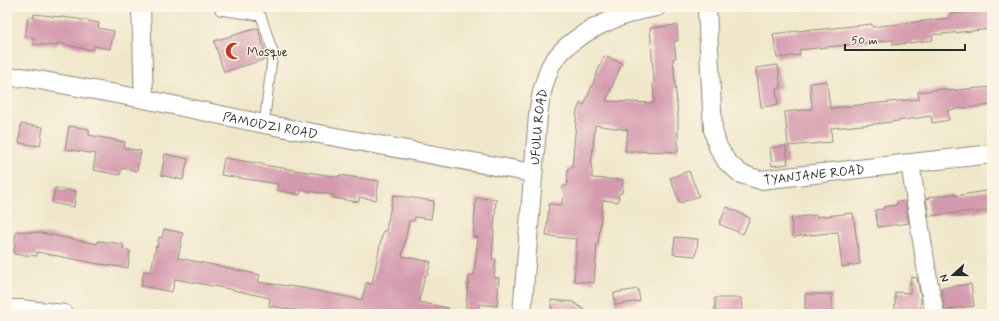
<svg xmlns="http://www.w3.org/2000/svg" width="999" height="321" viewBox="0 0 999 321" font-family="Mynerve,sans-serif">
<rect width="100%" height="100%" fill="#fcf5e5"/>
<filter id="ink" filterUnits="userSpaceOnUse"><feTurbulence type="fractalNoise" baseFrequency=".025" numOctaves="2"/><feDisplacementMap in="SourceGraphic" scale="8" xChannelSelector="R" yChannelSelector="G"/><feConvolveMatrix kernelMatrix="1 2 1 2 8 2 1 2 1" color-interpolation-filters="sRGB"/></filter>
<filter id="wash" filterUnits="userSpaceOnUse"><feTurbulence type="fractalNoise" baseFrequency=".012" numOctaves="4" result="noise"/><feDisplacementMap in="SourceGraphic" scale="16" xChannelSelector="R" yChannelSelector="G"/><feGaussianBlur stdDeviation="0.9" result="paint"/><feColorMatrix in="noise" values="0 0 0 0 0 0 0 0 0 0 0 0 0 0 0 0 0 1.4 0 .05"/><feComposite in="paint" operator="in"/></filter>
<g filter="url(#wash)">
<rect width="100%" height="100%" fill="#f0e7cb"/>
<g id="blocks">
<!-- building -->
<path fill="#d49aae" d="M 990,10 L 991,29 L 932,35 L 933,40 L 893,45 L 893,40 L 799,50 L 800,55 L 777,58 L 773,34 L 814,29 L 814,30 L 872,24 L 872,27 L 950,18 L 950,14 Z
M 34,14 L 78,19 L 99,23 L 98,28 L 114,31 L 110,49 L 94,46 L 93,50 L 85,49 L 57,43 L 57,46 L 33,44 L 34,38 L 25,37 L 28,17 L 34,18 Z
M 677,25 L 678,41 L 674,41 L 676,58 L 673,58 L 678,117 L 678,152 L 625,151 L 628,130 L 595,125 L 591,169 L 592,169 L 592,178 L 623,180 L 622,193 L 619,193 L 618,202 L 603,200 L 598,244 L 597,244 L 594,283 L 574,281 L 577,239 L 546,236 L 549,204 L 562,205 L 563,186 L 567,186 L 568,168 L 572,168 L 577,111 L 580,103 L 584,105 L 604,56 L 622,63 L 606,101 L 654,103 L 653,83 L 654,82 L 650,28 Z
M 258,28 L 266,56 L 266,59 L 224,72 L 214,41 Z
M 778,65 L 781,88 L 776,89 L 778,105 L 761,107 L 756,68 Z
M 827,81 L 830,108 L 919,99 L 918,92 L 945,89 L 946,91 L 992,87 L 992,105 L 948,110 L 949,120 L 932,123 L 931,116 L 884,123 L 831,128 L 832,142 L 788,146 L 785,112 L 812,109 L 810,83 Z
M 21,124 L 43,127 L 40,146 L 19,143 Z
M 69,126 L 89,129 L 89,135 L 125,142 L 124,148 L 141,151 L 137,171 L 122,168 L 120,175 L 93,170 L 96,154 L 65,149 Z
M 786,146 L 788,164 L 772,166 L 770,148 Z
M 165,154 L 188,159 L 183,180 L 161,175 Z
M 224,158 L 263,164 L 263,165 L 339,177 L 339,175 L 379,181 L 376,200 L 359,197 L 359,202 L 333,198 L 334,195 L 301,190 L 300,195 L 277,190 L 278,184 L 221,175 Z
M 689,171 L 699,196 L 680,203 L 670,178 Z
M 55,188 L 76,191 L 74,207 L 52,203 Z
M 992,190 L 992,210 L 973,213 L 973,211 L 929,216 L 926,199 L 929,198 L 929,197 L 955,194 L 955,196 Z
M 393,195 L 434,201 L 431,219 L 415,217 L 414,221 L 409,221 L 402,256 L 431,262 L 427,276 L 425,275 L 419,302 L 448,308 L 447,314 L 321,314 L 269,306 L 270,298 L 224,288 L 175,279 L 172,292 L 141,286 L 144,271 L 151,272 L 156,246 L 157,247 L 159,237 L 162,238 L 164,229 L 183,233 L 178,258 L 224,267 L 260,275 L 258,282 L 303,288 L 362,300 L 366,283 L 372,284 L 383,231 L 386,231 Z
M 476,198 L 496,199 L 492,259 L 496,259 L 494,278 L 499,278 L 497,306 L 479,304 L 478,314 L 465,314 L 469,275 L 474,275 L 478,237 L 473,237 Z
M 905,201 L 909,223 L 878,227 L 875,210 L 884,209 L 883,207 L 897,205 L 897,202 Z
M 727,207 L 750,218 L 743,234 L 719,224 Z
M 853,213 L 860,264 L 842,267 L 838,232 L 793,237 L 791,218 L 816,215 L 816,217 Z
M 16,231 L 41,233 L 97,244 L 98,241 L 123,244 L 123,249 L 130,251 L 128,268 L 99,264 L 37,252 L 37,256 L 14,254 Z
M 675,237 L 698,239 L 696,256 L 673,254 Z
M 911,277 L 917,278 L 921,297 L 920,314 L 908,314 L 908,313 L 895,312 L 895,292 L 910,293 Z
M 971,284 L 974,306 L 945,310 L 941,288 Z
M 638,289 L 640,301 L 615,305 L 614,293 Z
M 805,294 L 832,294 L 832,314 L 805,314 Z
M 715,298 L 741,298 L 742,314 L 715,314 Z
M 551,300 L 573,302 L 590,314 L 552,314 Z"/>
</g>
</g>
<g filter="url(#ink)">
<use href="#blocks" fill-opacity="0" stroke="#8e897b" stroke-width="1"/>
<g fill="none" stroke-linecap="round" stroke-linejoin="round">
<!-- lane casing -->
<g stroke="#8e897b" stroke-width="11">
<path id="lane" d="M 220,10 L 261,16 L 273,52 L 264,124"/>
</g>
<!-- street casing -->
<g stroke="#8e897b" stroke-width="20">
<g id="street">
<path d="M 141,7 L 144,99"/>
<path id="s1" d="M 707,7 L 713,130 L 718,147 L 727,162 L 741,174 L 760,180 L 992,154"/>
<path id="s2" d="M 7,78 L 22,77 L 144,99 L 264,124 L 533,173"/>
<path d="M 910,163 L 929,286 L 935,314"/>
<path d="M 7,309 L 20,309 L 64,314"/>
<path id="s3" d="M 522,314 L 538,115 C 540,100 542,87 548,73 C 549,69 550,65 553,62 C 573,32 622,13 657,7"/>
</g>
</g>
<!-- lane -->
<use href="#lane" stroke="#fff" stroke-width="9"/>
<!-- street -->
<use href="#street" stroke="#fff" stroke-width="18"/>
</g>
</g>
<!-- icons -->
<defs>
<g id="mosque-bare" transform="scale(1.38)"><path d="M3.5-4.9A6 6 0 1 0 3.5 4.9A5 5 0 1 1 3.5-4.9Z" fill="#c8321e" stroke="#fcf5e5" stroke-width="2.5" paint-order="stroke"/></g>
</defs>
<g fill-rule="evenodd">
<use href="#mosque-bare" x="234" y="51"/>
</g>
<g text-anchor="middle" stroke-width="3" stroke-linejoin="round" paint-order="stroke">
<!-- poi labels -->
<g font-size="13" fill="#2b2b2b" stroke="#fcf5e5" text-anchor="start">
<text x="247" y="56">Mosque</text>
</g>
<!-- street labels -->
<g font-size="13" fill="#2b2b2b" stroke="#fcf5e5">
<text dy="5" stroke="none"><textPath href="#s2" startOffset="268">PAMODZI ROAD</textPath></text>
<text dy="5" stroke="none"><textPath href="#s3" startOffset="188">UFULU ROAD</textPath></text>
<text dy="5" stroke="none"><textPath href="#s1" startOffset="251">TYANJANE ROAD</textPath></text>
</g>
</g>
<!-- margin -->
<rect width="999" height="321" fill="none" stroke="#fcf5e5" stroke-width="24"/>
<!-- north arrow -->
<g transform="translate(953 275) rotate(249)" stroke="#fcf5e5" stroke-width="3" paint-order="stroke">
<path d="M0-3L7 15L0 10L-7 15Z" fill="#2b2b2b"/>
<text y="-6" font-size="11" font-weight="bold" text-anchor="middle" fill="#2b2b2b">N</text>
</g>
<!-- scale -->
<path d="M845 44v6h120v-6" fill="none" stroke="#2b2b2b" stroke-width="2"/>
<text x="851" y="44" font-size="12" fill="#2b2b2b" stroke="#fcf5e5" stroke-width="3" paint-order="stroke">50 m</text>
</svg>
